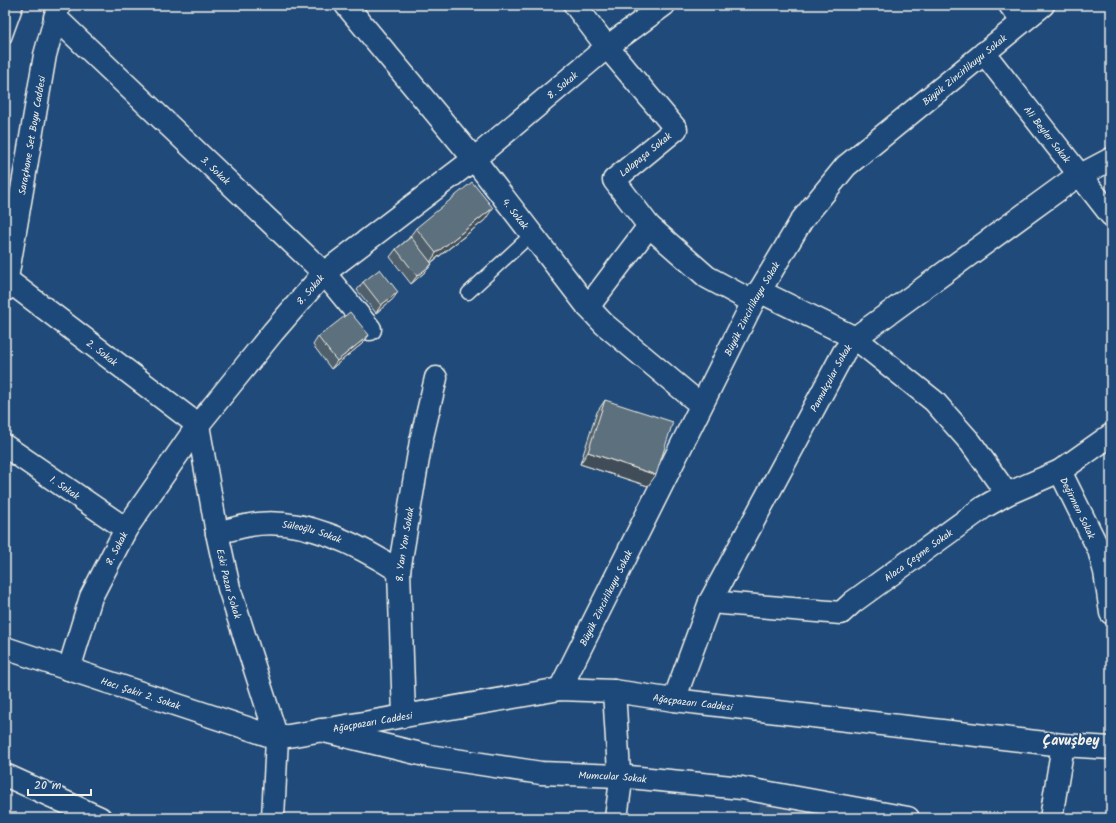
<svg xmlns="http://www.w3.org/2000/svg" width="1116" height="823" viewBox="0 0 1116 823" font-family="Kalam,sans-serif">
<rect width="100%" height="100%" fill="#1f4a7a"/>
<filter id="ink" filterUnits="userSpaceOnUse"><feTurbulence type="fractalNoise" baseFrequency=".025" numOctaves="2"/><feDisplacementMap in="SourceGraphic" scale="8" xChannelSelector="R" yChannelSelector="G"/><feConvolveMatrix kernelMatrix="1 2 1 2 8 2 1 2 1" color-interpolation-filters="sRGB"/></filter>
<g filter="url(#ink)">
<!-- built -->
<path fill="#32557b" d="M 761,800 L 857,818 L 757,818 Z"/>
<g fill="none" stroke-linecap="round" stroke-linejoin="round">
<!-- lane casing -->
<g stroke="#f4f1e8" stroke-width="15">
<path id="lane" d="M 5,38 L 17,5
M 468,293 L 532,234"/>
</g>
<!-- street casing -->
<g stroke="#f4f1e8" stroke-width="25">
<g id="street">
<path id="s1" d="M 346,5 L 474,159 L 588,307 L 604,324 L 701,405"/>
<path d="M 575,5 L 607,47 L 676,129 L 614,180 L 649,226 L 707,277 L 753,302"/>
<path d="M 1010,5 L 1022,21"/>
<path id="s2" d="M 55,17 L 324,273 L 370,329"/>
<path id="s3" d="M 984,53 L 1111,215"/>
<path id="s4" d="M 6,279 L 198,425 L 217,533 L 229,588 L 277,738"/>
<path d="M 759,291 L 855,338 L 934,401 L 971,443 L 1007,494"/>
<path d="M 588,307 L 649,226"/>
<path id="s5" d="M 5,446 L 126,529"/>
<path id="s6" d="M 1060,471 L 1099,550 L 1105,572 L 1111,613"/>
<path id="s7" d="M 217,533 C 228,530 239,527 250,525 C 302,516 357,544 399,571"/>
<path id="s8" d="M 710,602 L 841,613 L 853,602 L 984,507 L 1007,494 L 1060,471 L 1111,435"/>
<path id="s9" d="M 5,648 L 277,738"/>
<path id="s10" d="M 69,669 L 91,597 L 126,529 L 198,425 L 273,332 L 324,273 L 474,159 L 607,47 L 664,5"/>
<path id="s11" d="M 560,689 L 753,302 L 802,220 L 846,166 L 1043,5"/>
<path d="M 614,691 L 620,788 L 616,818"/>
<path id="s12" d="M 674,700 L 710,602 L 844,352 L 855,338 L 1073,179 L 1111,159"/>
<path id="s13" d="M 404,715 L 399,571 L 421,441 L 436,378"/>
<path id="s14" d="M 320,730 L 429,756 L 541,773 L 619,776 L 742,788 L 908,818"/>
<path d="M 5,775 L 100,818"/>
<path d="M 1051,818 L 1063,745"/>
</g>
</g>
<!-- secondary casing -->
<g stroke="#f4f1e8" stroke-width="25">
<g id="secondary">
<path id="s15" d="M 5,290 L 45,55 L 59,5"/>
<path id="s16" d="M 273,818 L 277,738 L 560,689 L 614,691 L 674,700 L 1063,745 L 1111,748"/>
</g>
</g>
<!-- lane -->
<use href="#lane" stroke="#1f4a7a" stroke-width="12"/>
<!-- street -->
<use href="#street" stroke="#1f4a7a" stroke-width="22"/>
<!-- secondary -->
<use href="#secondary" stroke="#1f4a7a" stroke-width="22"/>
</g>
<!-- wall -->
<path fill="#50606c" stroke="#f4f1e8" d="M 485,220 L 431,263 L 432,264 L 426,271 L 411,284 L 390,257 L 396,249 L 408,239 L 416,228 Z
M 363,282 L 393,299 L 376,313 L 357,290 Z
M 369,335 L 363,343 L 331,369 L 313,345 L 318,337 Z
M 605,400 L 648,486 L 580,464 L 597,412 Z"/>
<!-- shaded-wall -->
<path fill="#414e58" stroke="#f4f1e8" d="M 493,208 L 485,220 L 429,264 L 436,253 Z
M 432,264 L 426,271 L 411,284 L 417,276 Z
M 398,292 L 393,299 L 376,313 L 381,305 Z
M 369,335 L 363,343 L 331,369 L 337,361 Z
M 588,452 L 656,475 L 648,486 L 580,464 Z"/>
<!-- building -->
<path fill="#5d707e" stroke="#f4f1e8" d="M 472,182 L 493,208 L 436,253 L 416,228 Z
M 411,237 L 432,264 L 417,276 L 396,249 Z
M 380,269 L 398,292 L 381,305 L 363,282 Z
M 350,312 L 369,335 L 337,361 L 318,337 Z
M 605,400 L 673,422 L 656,475 L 588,452 Z"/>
</g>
<g text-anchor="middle" stroke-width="3" stroke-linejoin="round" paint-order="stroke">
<!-- street labels -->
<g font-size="10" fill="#f4f1e8" stroke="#1f4a7a">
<text dy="4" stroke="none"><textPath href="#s11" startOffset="750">Büyük Zincirlikuyu Sokak</textPath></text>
<text dy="4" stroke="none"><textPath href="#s10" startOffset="779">8. Sokak</textPath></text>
<text dy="4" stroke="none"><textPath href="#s3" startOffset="103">Ali Beyler Sokak</textPath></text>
<text dy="4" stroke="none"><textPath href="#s15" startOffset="157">Saraçhane Set Boyu Caddesi</textPath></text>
<text transform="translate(645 154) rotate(-39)" y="4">Lalapaşa Sokak</text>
<text dy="4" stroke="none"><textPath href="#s2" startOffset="222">3. Sokak</textPath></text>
<text dy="4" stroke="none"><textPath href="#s1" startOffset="269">4. Sokak</textPath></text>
<text dy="4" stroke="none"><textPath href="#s10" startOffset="454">8. Sokak</textPath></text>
<text dy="4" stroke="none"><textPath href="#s11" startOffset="426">Büyük Zincirlikuyu Sokak</textPath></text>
<text dy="4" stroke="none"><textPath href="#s4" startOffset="121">2. Sokak</textPath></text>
<text dy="4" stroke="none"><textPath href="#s12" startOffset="359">Pamukçular Sokak</textPath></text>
<text dy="4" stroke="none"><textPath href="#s5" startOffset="73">1. Sokak</textPath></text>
<text dy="4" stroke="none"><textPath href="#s6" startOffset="41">Değirmen Sokak</textPath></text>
<text dy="4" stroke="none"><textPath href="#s7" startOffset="97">Süleoğlu Sokak</textPath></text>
<text dy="4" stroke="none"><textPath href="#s13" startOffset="171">8. Yan Yon Sokak</textPath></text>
<text dy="4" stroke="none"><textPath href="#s10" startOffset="130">8. Sokak</textPath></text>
<text dy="4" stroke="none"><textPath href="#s8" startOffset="228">Alaca Çeşme Sokak</textPath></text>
<text dy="4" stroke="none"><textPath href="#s4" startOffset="403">Eski Pazar Sokak</textPath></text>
<text dy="4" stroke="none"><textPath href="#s11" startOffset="102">Büyük Zincirlikuyu Sokak</textPath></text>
<text dy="4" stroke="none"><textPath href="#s9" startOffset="143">Hacı Şakir 2. Sokak</textPath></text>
<text dy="4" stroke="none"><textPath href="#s16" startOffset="501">Ağaçpazarı Caddesi</textPath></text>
<text dy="4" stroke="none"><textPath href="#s16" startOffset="177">Ağaçpazarı Caddesi</textPath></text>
<text dy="4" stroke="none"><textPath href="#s14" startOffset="297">Mumcular Sokak</textPath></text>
</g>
<!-- district labels -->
<g font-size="14" font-weight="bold" fill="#f4f1e8" stroke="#1f4a7a">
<text x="1071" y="745">Çavuşbey</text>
</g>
</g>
<!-- margin -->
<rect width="1116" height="823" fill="none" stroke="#1f4a7a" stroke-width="20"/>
<rect x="10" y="10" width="1096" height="803" fill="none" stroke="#f4f1e8" stroke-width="1.5" filter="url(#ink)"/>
<!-- scale -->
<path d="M28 789v6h63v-6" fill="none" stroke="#f4f1e8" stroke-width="2"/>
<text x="34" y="789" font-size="12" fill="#f4f1e8" stroke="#1f4a7a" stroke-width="3" paint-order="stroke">20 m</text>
</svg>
